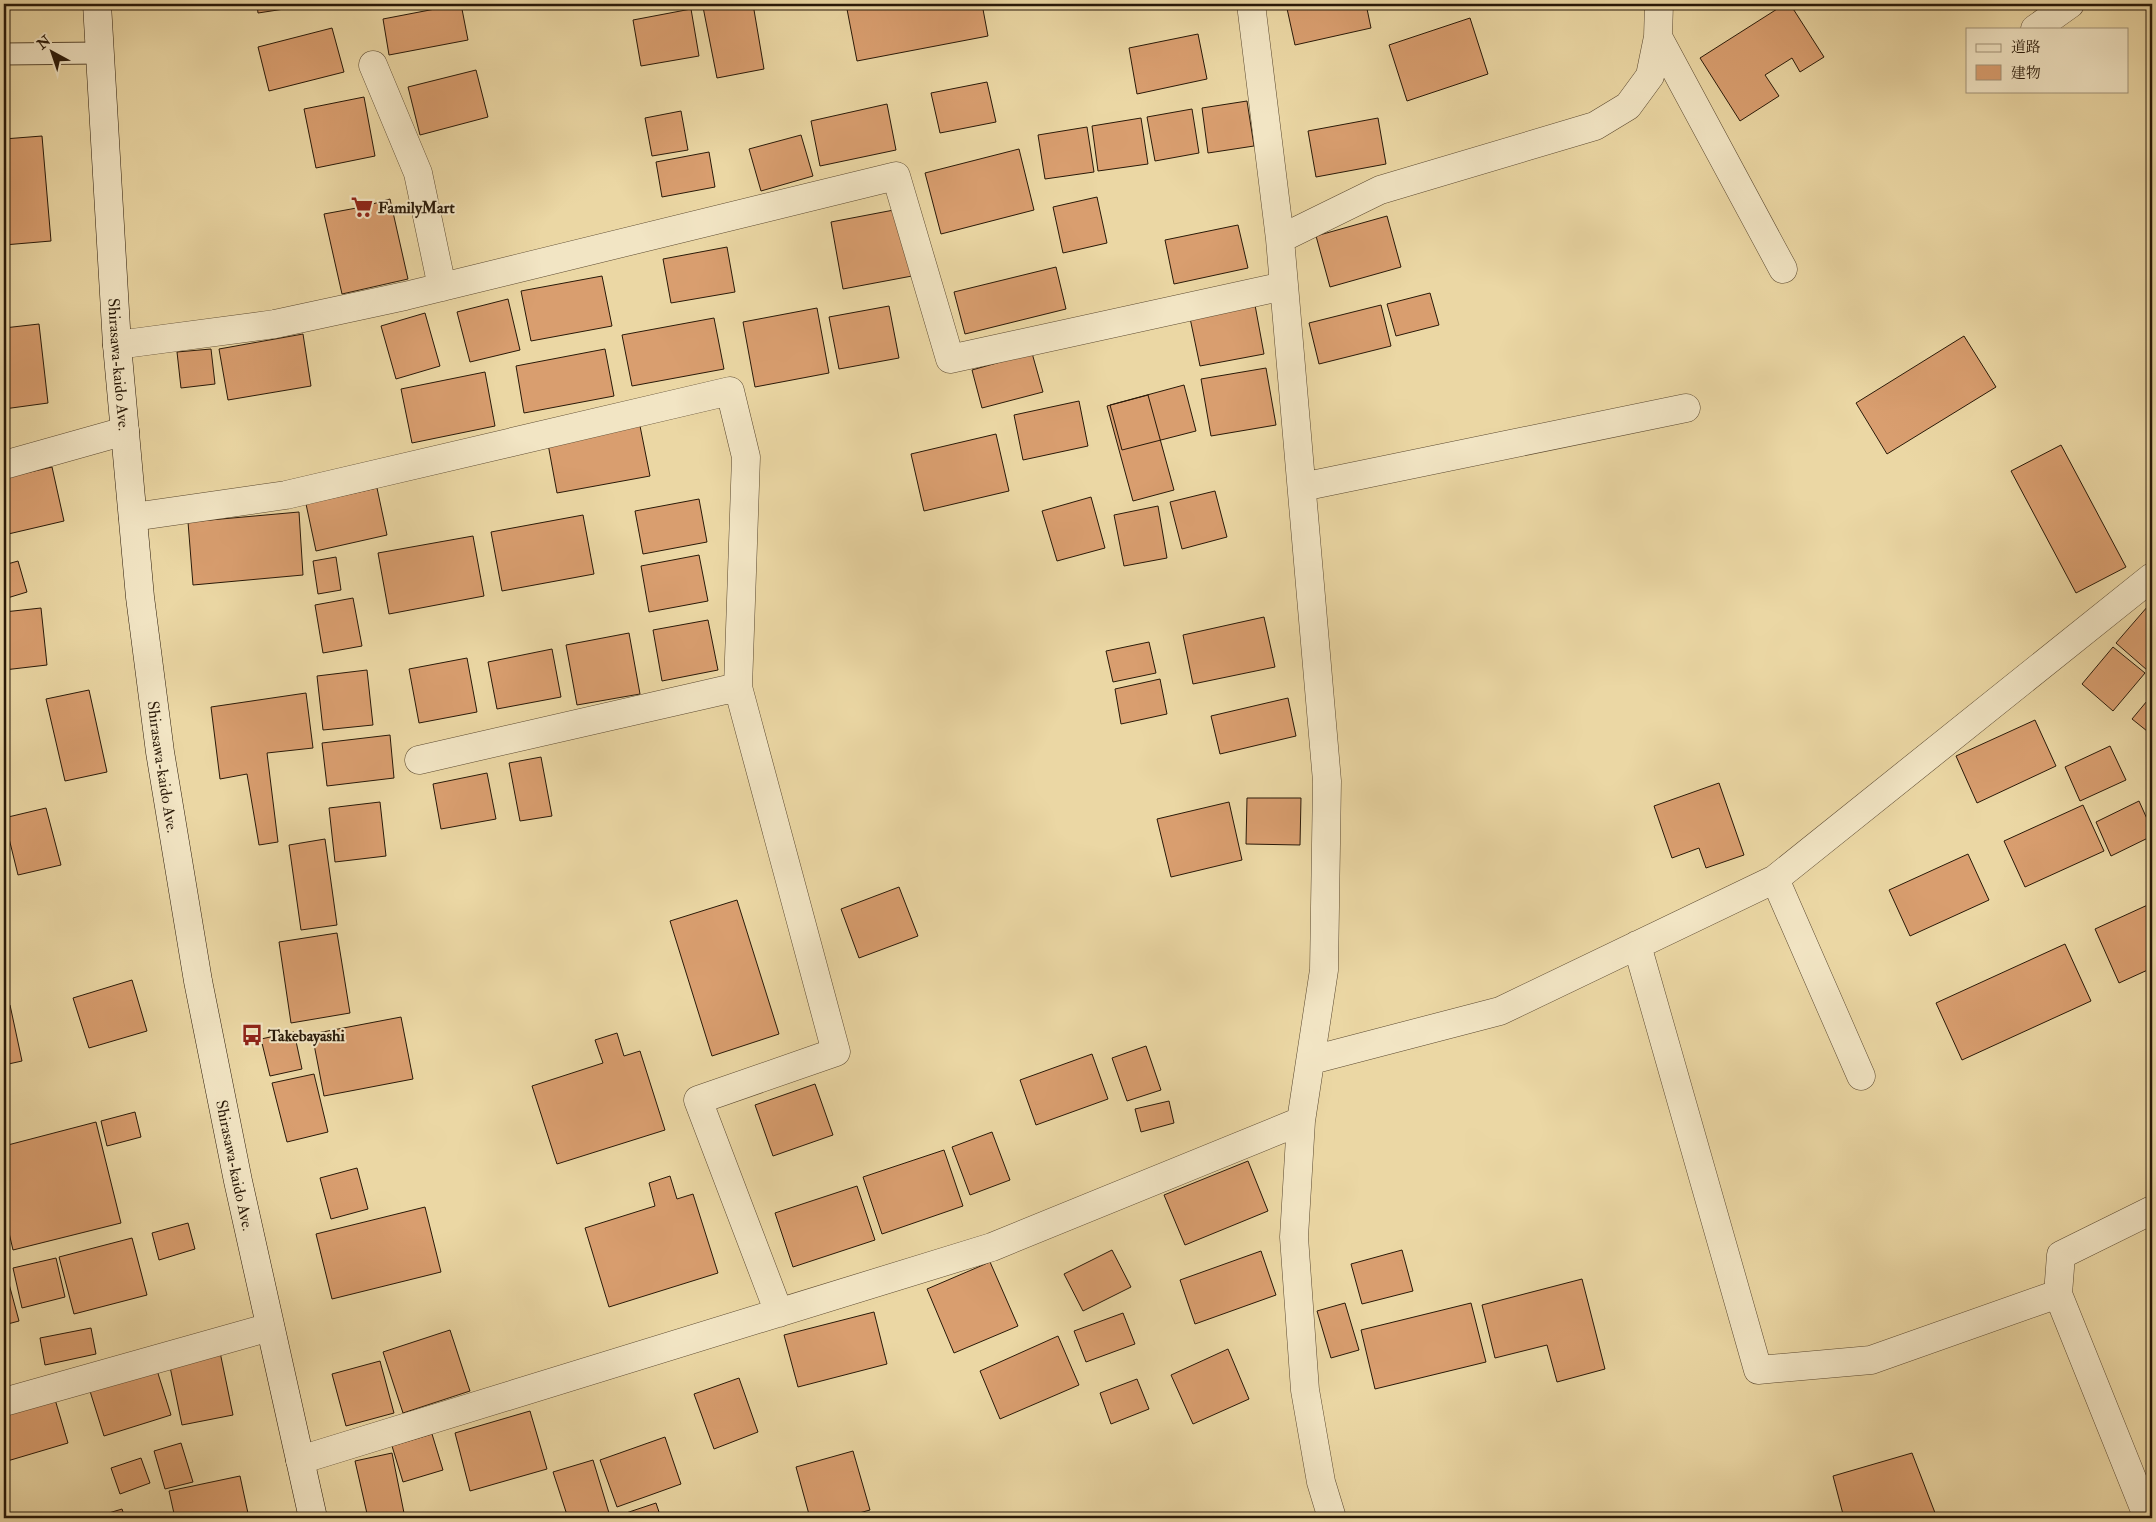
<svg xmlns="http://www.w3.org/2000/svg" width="2156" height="1522" viewBox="0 0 2156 1522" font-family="'IM FELL Double Pica','Noto Serif JP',serif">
<rect width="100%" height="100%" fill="#ebd7a4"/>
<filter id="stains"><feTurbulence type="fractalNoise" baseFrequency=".004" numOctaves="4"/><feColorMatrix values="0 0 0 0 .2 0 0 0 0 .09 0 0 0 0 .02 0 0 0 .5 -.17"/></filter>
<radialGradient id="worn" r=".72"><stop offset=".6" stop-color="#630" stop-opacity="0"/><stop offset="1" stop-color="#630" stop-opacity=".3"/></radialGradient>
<!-- building -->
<path fill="#d99e6f" stroke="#291908" d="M 257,4 L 317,4 L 258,13 Z
M 461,4 L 468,40 L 389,55 L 383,19 Z
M 719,4 L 753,4 L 764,69 L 717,78 L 703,7 Z
M 846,4 L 982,4 L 988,36 L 857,61 Z
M 1011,4 L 1050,4 L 1011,9 Z
M 1286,4 L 1366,4 L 1371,28 L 1295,45 Z
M 1785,4 L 1790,4 L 1824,57 L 1800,72 L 1792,58 L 1765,75 L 1779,96 L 1740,121 L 1700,58 Z
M 691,9 L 699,56 L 641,66 L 633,20 Z
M 1470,18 L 1488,74 L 1407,101 L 1389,45 Z
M 332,28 L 344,72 L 269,91 L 258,47 Z
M 1198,34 L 1207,79 L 1137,94 L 1129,48 Z
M 476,70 L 488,117 L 420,135 L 408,87 Z
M 987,82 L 996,122 L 940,133 L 931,93 Z
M 364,97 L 375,156 L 316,168 L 304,109 Z
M 1247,101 L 1254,146 L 1208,153 L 1202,108 Z
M 887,104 L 896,150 L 820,166 L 811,121 Z
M 1192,109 L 1199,153 L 1155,161 L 1147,117 Z
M 681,111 L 688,150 L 652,156 L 645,118 Z
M 1141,118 L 1148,164 L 1098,171 L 1092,126 Z
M 1378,118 L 1386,164 L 1316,177 L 1308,131 Z
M 1087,127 L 1094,172 L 1045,179 L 1038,135 Z
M 801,135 L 813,176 L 761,191 L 749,149 Z
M 42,136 L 51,241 L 4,245 L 4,139 Z
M 1019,149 L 1034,210 L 941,234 L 925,173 Z
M 709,152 L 715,187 L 662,197 L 656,162 Z
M 1097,197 L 1107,243 L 1063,253 L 1053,207 Z
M 390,199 L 408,279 L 342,294 L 324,214 L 362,207 Z
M 899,209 L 912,276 L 843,289 L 831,222 Z
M 1387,216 L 1401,267 L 1330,287 L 1316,236 Z
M 1238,225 L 1248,268 L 1174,284 L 1165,240 Z
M 727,247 L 735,292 L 671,303 L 663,259 Z
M 1056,267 L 1066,309 L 965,334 L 954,292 Z
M 602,276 L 612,326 L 531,341 L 521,291 Z
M 1430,293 L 1439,325 L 1396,336 L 1387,304 Z
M 508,299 L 520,350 L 470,362 L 457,312 Z
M 1255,305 L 1264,354 L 1200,366 L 1190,318 Z
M 1381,305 L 1391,346 L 1319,364 L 1309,323 Z
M 889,306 L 899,358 L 839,369 L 829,317 Z
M 817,308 L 829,373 L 755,387 L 743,322 Z
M 425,313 L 440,366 L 396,379 L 381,326 Z
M 714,318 L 724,369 L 632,386 L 622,335 Z
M 39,324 L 48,403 L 4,409 L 4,328 Z
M 303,334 L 311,386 L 228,400 L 219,349 Z
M 1964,336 L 1996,387 L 1887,454 L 1856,403 Z
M 211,349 L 215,384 L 181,388 L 177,352 Z
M 605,349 L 614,396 L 524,413 L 516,366 Z
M 1032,353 L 1043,392 L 982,408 L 972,370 Z
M 1266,368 L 1276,425 L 1211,436 L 1201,379 Z
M 485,372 L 495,426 L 412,443 L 401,389 Z
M 1184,385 L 1196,431 L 1122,450 L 1110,405 Z
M 1148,395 L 1174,490 L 1133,501 L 1107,406 Z
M 1079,401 L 1088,446 L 1023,460 L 1014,415 Z
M 640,426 L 650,476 L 557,493 L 548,444 Z
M 996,434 L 1009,491 L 924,511 L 911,454 Z
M 2061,445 L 2126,567 L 2076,593 L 2011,471 Z
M 52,467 L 64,521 L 4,535 L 4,478 Z
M 377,488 L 387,535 L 316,551 L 306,504 Z
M 1215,491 L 1227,537 L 1182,549 L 1170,502 Z
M 1091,497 L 1105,548 L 1057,561 L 1042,511 Z
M 699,499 L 707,542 L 643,554 L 635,511 Z
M 1158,506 L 1167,558 L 1124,566 L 1114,515 Z
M 299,512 L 303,575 L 193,585 L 188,522 Z
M 583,515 L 594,574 L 502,591 L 491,532 Z
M 473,536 L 484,596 L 389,614 L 378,553 Z
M 699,555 L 708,601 L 649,612 L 641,566 Z
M 336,557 L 341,590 L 318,594 L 313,561 Z
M 18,561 L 27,592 L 4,599 L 4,565 Z
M 353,598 L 362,646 L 323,653 L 315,605 Z
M 2148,606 L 2152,609 L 2152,665 L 2147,670 L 2116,643 Z
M 41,608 L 47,665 L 4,670 L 4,612 Z
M 1264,617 L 1275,667 L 1193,684 L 1183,635 Z
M 708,620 L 718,670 L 662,681 L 653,630 Z
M 629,633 L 640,694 L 577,705 L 566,645 Z
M 1149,642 L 1156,673 L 1113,682 L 1106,651 Z
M 2113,647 L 2145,673 L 2113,711 L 2082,684 Z
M 552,649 L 561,697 L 497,709 L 488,662 Z
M 467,658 L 477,712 L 419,723 L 409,669 Z
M 367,670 L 373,725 L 323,730 L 317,676 Z
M 1160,679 L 1167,714 L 1121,724 L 1115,689 Z
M 89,690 L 107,772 L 65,781 L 46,699 Z
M 306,693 L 313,748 L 267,753 L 278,842 L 259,845 L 247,774 L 220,779 L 211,707 Z
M 2152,695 L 2152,735 L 2132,719 Z
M 1288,698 L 1296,736 L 1220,754 L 1211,716 Z
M 2035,720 L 2056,766 L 1977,803 L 1956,756 Z
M 390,735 L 394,778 L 327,786 L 322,743 Z
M 2110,746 L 2126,780 L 2080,801 L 2065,767 Z
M 541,757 L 552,816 L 520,821 L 509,763 Z
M 487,773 L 496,819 L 441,829 L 433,784 Z
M 1719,783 L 1744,855 L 1706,868 L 1699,848 L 1672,858 L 1654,806 Z
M 1247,798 L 1301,798 L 1300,845 L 1246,844 Z
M 2139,801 L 2152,830 L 2152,836 L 2111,856 L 2096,822 Z
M 380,802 L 386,856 L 335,862 L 329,808 Z
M 1229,802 L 1242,860 L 1171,877 L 1157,819 Z
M 2083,805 L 2104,851 L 2025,887 L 2004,841 Z
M 46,808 L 61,865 L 18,875 L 4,818 Z
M 325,839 L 337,925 L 301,930 L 289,845 Z
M 1968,854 L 1989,900 L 1910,936 L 1889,890 Z
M 899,887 L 918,936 L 859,958 L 841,909 Z
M 737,900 L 779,1034 L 712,1056 L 670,921 Z
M 2152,903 L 2152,968 L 2119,983 L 2095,929 Z
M 337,933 L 350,1013 L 291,1023 L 279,942 Z
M 2065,944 L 2091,1001 L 1962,1060 L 1936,1003 Z
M 132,980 L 147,1031 L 89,1048 L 73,998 Z
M 10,1005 L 22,1061 L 4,1065 L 4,1007 Z
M 401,1017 L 413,1079 L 324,1096 L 312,1034 Z
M 294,1032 L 302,1069 L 270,1076 L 261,1039 Z
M 617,1033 L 624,1056 L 640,1051 L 665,1130 L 557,1164 L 532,1086 L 603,1063 L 595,1040 Z
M 1146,1046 L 1161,1090 L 1127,1101 L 1112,1058 Z
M 1092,1054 L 1108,1099 L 1036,1125 L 1020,1080 Z
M 314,1074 L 328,1132 L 287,1142 L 272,1083 Z
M 815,1084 L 833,1135 L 773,1156 L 755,1105 Z
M 1169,1101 L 1174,1123 L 1141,1132 L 1135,1109 Z
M 135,1112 L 141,1137 L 107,1146 L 101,1121 Z
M 96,1122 L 121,1223 L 13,1250 L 4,1211 L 4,1146 Z
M 992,1132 L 1010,1180 L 970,1195 L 952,1147 Z
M 944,1150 L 963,1206 L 882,1234 L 863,1177 Z
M 1248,1161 L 1268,1211 L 1185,1245 L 1164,1195 Z
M 357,1168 L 368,1209 L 331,1219 L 320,1178 Z
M 670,1176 L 677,1199 L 693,1194 L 718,1273 L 609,1307 L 585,1228 L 655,1206 L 649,1183 Z
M 857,1186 L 875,1240 L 793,1267 L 775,1213 Z
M 425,1207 L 441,1272 L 332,1299 L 316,1234 Z
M 188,1223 L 195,1249 L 159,1260 L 152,1233 Z
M 132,1238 L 147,1295 L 74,1314 L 59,1257 Z
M 1112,1250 L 1131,1287 L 1083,1311 L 1064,1274 Z
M 1402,1250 L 1413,1291 L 1362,1304 L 1351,1264 Z
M 1261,1251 L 1276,1295 L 1195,1324 L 1180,1280 Z
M 56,1258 L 65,1297 L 22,1308 L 13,1268 Z
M 990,1262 L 1018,1326 L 954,1353 L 927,1289 Z
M 5,1269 L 19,1321 L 4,1325 L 4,1270 Z
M 1582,1279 L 1605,1369 L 1557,1382 L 1547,1345 L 1495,1358 L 1482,1305 Z
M 1345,1303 L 1359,1350 L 1331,1358 L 1317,1311 Z
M 1471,1303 L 1486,1362 L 1375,1389 L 1361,1330 Z
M 874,1312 L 887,1364 L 798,1387 L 784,1335 Z
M 1123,1313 L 1135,1344 L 1086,1362 L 1074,1331 Z
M 91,1328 L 96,1354 L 45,1365 L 40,1338 Z
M 450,1330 L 470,1391 L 403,1413 L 383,1352 Z
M 1058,1336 L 1079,1385 L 1000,1419 L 980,1371 Z
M 1228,1349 L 1249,1399 L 1193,1424 L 1171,1375 Z
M 220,1352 L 233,1415 L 182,1425 L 169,1362 Z
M 380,1361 L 394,1413 L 346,1426 L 332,1374 Z
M 156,1367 L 171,1415 L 104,1436 L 89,1388 Z
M 739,1378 L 758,1432 L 714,1449 L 694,1394 Z
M 1137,1379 L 1149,1409 L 1111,1424 L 1100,1393 Z
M 54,1396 L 68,1443 L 4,1462 L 4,1411 Z
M 530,1411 L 547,1469 L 470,1491 L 455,1433 Z
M 432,1434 L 443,1470 L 403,1482 L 392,1446 Z
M 665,1437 L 681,1484 L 617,1507 L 600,1460 Z
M 181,1443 L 193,1482 L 165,1489 L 154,1451 Z
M 853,1451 L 870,1510 L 841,1518 L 810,1518 L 796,1467 Z
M 392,1453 L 405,1518 L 368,1518 L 355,1461 Z
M 1912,1453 L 1937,1518 L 1844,1518 L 1833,1476 Z
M 141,1458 L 150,1483 L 120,1494 L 111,1468 Z
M 593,1460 L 609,1513 L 592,1518 L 568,1518 L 553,1472 Z
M 240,1476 L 249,1518 L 175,1518 L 169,1491 Z
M 656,1503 L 661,1518 L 611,1518 Z
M 122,1509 L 125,1518 L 92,1518 Z
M 764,1513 L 766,1518 L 749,1518 Z"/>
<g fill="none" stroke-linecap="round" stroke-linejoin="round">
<!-- lane casing -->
<g stroke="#5a482f" stroke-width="23">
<path id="lane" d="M 4,54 L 100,53"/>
</g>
<!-- street casing -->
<g stroke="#5a482f" stroke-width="29">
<path id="street" d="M 1251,4 L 1280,239 L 1327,781 L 1324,970 L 1301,1121 L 1294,1237 L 1305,1390 L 1321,1482 L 1332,1518
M 2035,29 L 2070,4
M 1658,37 L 1783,269
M 373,65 L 418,173 L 442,287
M 1280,239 L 1380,190 L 1595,126 L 1628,106 L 1650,76 L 1658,37 L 1659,4
M 117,345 L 275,324 L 405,296 L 896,176 L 950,359 L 1284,286
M 4,465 L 125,431
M 1302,487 L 1686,408
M 133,517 L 286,495 L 730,391 L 746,457 L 738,687 L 836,1052 L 698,1100 L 779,1313
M 419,760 L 738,687
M 1775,879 L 1861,1076
M 1637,945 L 1758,1370 L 1871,1360 L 2058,1294 L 2148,1518
M 1312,1060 L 1500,1011 L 1775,879 L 2152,577
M 2058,1294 L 2061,1255 L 2152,1210
M 4,1402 L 270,1327
M 300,1460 L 992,1247 L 1301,1121"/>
</g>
<!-- secondary casing -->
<g stroke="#291908" stroke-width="29">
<g id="secondary">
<path id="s1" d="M 97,4 L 117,345 L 140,597 L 160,752 L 198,981 L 238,1181 L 313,1518"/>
</g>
</g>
<!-- lane -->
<use href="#lane" stroke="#f2e5c4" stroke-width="21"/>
<!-- street -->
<use href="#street" stroke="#f2e5c4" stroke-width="28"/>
<!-- secondary -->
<use href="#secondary" stroke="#f2e5c4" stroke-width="28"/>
</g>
<!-- icons -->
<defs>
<g id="supermarket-bare" transform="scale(1.725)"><path d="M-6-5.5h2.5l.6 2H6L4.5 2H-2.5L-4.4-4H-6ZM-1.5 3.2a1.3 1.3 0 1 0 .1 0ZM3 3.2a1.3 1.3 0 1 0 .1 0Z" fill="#8f2418" stroke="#f2e5c4" stroke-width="2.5" paint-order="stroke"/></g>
<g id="bus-bare" transform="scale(1.725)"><path d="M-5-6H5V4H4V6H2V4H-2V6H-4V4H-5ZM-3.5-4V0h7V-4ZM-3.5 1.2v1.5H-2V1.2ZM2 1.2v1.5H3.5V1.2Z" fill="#8f2418" stroke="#f2e5c4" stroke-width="2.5" paint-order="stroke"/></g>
</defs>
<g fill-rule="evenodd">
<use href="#supermarket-bare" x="362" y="207"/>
<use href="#bus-bare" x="252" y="1035"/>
</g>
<g text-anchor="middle" stroke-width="4" stroke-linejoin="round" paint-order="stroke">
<!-- poi labels -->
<g font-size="16" font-weight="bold" fill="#291908" stroke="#f2e5c4" text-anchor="start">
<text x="378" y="213">FamilyMart</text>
<text x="268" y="1041">Takebayashi</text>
</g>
<!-- street labels -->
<g font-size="16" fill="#291908" stroke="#f2e5c4">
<text dy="6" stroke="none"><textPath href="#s1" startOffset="361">Shirasawa-kaido Ave.</textPath></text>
<text dy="6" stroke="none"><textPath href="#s1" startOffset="766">Shirasawa-kaido Ave.</textPath></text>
<text dy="6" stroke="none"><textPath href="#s1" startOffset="1171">Shirasawa-kaido Ave.</textPath></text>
</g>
</g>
<!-- margin -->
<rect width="2156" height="1522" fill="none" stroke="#ebd7a4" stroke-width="20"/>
<rect x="5" y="5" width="2146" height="1512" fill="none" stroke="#291908" stroke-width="2.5"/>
<rect x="10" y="10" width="2136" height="1502" fill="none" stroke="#291908"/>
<!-- legend -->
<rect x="1966" y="28" width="162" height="65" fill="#f2e5c4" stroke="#a29379"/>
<rect x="1976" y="44" width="25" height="8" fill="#f2e5c4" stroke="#a29379"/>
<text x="2011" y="52" font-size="15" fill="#291908">道路</text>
<rect x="1976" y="65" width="25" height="15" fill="#d99e6f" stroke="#a29379"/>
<text x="2011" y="78" font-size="15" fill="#291908">建物</text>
<!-- north arrow -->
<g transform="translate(52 52) rotate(320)" stroke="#f2e5c4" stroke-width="4" paint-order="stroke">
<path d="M0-4L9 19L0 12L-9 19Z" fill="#291908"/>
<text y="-8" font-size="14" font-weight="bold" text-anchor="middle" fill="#291908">N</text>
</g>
<rect width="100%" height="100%" filter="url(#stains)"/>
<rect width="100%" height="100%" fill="url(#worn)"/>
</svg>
